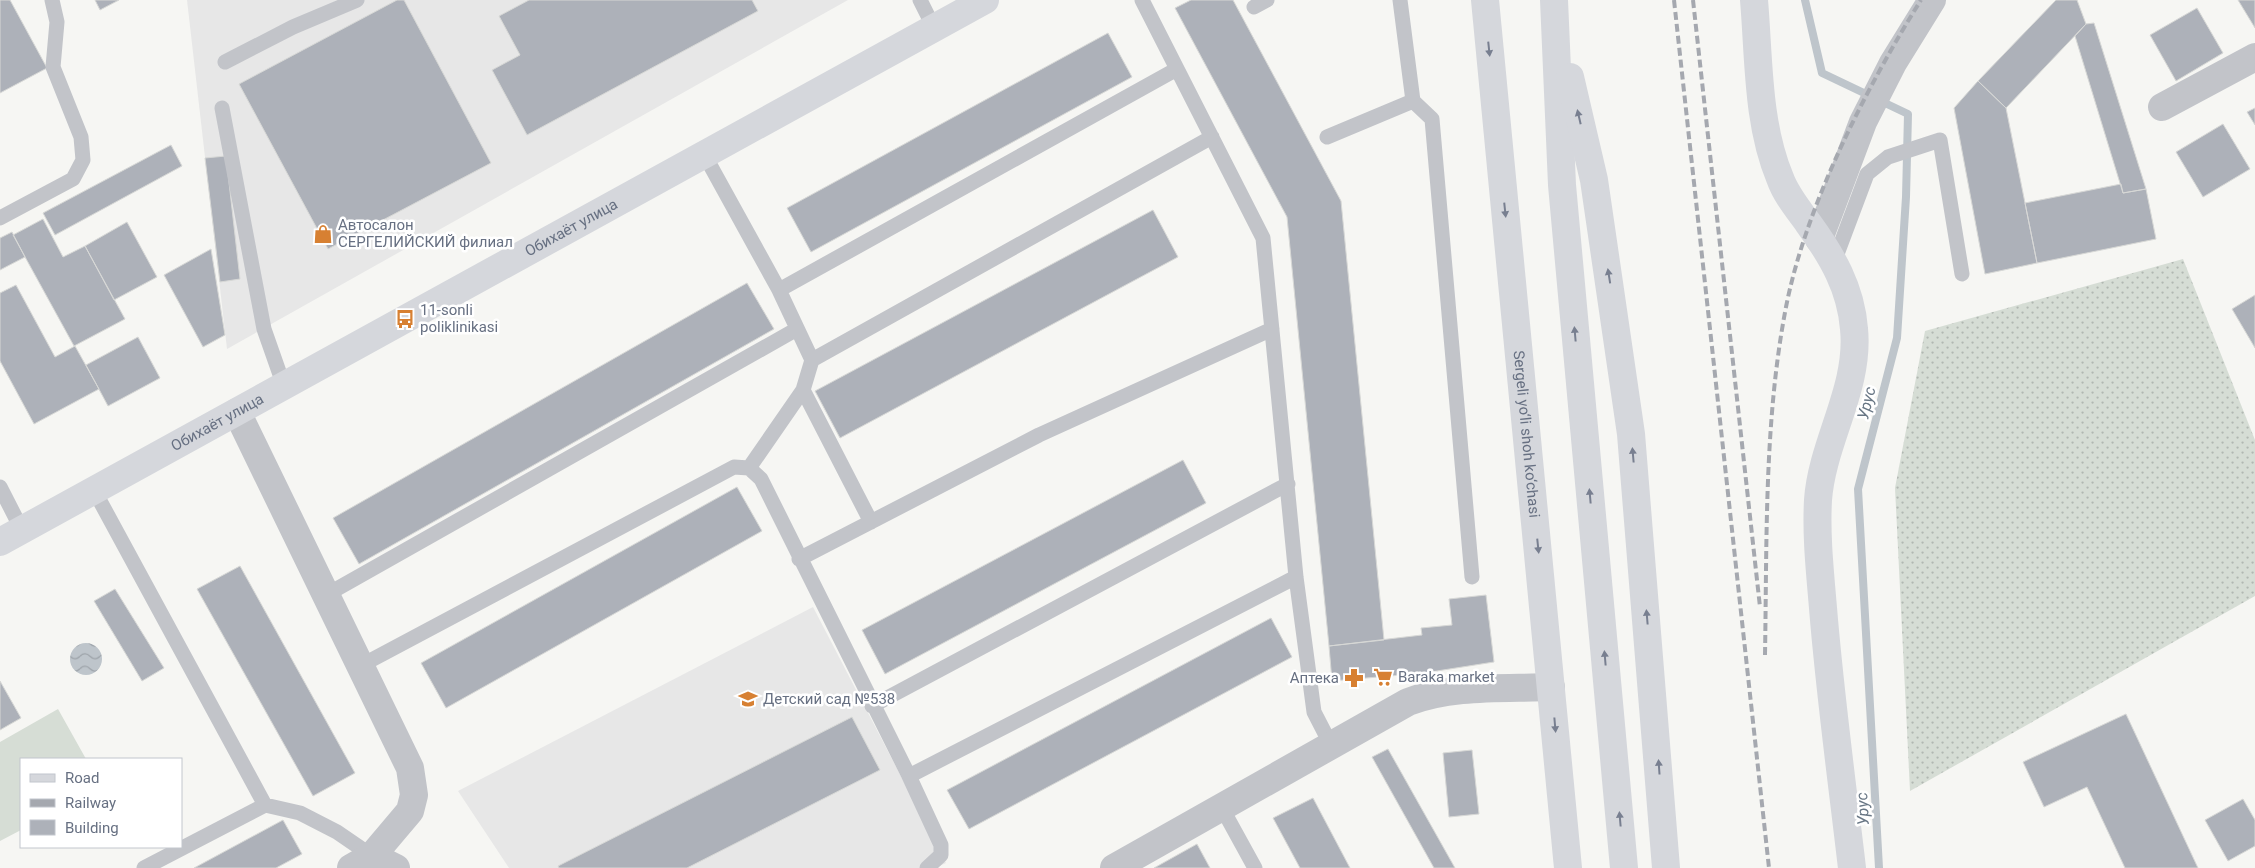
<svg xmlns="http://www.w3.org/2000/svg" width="2255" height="868" viewBox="0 0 2255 868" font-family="Roboto,sans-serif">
<defs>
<pattern id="grass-dots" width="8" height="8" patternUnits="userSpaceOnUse" patternTransform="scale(1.25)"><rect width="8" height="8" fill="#d6ddd5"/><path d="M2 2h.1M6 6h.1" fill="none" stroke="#b1b8b2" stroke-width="1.8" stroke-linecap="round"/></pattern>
<pattern id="water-waves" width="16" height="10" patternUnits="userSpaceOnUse" patternTransform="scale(1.25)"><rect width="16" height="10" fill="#bec5cb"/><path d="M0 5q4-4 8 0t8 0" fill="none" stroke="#9ea4aa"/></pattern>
</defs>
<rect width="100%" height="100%" fill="#f6f6f3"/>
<!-- built -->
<path fill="#e7e7e7" d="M 187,0 L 848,0 L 227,349 Z
M 813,607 L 946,863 L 935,868 L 509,868 L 458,791 Z"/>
<!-- grass -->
<path fill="url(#grass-dots)" d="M 2183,259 L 2255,440 L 2255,596 L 1910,791 L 1895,488 L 1925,331 Z"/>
<!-- garden -->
<path fill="#d6ddd5" d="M 58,709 L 86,759 L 21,759 L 21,830 L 0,841 L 0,742 Z"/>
<!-- water -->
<path fill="url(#water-waves)" d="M70 659a16 16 0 1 1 32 0a16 16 0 1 1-32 0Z"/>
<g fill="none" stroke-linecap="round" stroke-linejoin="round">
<!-- stream -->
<path stroke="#bec5cb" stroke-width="8" d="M 1805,0 L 1822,73 L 1908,114 L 1906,197 L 1897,338 L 1858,489 L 1879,868"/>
</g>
<!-- building -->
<path fill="#adb1b9" stroke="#d7d8d6" d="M 0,0 L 10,0 L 47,68 L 0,93 Z
M 95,0 L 119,0 L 100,10 Z
M 397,0 L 404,0 L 491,163 L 328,249 L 239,84 Z
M 529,0 L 752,0 L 758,11 L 527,135 L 492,70 L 520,55 L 499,16 Z
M 1191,0 L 1233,0 L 1341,201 L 1384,640 L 1329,646 L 1287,217 L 1175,8 Z
M 2056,0 L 2077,0 L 2086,24 L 2006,108 L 1978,81 Z
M 2238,0 L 2255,0 L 2255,28 Z
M 2197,8 L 2223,53 L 2176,81 L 2150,35 Z
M 2094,23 L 2146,189 L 2123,193 L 2075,36 L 2086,24 Z
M 1108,33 L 1132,77 L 811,252 L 787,208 Z
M 1978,81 L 2006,108 L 2037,263 L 1985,274 L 1954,108 Z
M 2255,108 L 2255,125 L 2247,112 Z
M 2223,124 L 2250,169 L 2203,197 L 2176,152 Z
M 171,145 L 182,166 L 55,235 L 43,213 Z
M 226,156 L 240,279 L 220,282 L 205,158 Z
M 2121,184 L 2123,193 L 2146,189 L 2156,239 L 2037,263 L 2025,203 Z
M 1153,210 L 1178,257 L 840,438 L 815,391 Z
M 43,219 L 63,257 L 85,246 L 125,319 L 74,346 L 13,235 Z
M 127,222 L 157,277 L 114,300 L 85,246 Z
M 12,232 L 25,257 L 0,270 L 0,238 Z
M 211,249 L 225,335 L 203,347 L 164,275 Z
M 747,283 L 774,329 L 359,564 L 333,518 Z
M 16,285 L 55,357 L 75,346 L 99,389 L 34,424 L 0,361 L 0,293 Z
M 2255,295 L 2255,348 L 2232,309 Z
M 138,337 L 160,378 L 108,406 L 86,365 Z
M 1183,460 L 1206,503 L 885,674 L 862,630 Z
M 737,487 L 762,531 L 446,708 L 421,663 Z
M 240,566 L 355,773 L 313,796 L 197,589 Z
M 115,589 L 164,668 L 142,681 L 94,601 Z
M 1486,595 L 1494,662 L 1424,673 L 1332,681 L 1329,646 L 1422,635 L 1421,628 L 1452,625 L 1449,599 Z
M 1271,618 L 1292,657 L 969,829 L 947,790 Z
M 0,681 L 21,718 L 0,730 Z
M 2126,714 L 2198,868 L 2125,868 L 2087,787 L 2044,807 L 2023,762 Z
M 852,717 L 880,770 L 687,868 L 559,868 L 558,866 Z
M 1388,749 L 1455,868 L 1434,868 L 1372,757 Z
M 1472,750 L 1479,814 L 1449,817 L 1443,753 Z
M 1313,798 L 1350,868 L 1300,868 L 1273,818 Z
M 2243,799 L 2255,820 L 2255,846 L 2228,861 L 2205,820 Z
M 283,820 L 302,854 L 276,868 L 194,868 Z
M 1197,844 L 1210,868 L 1154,868 Z"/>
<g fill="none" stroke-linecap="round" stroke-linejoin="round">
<!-- lane -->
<path stroke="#c2c4c9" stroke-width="15" d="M 920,0 L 934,28
M 1142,0 L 1263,238 L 1296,577 L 1314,712 L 1331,745
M 1254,7 L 1267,0
M 225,62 L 293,27 L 357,0
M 1413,101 L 1432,119 L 1472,577
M 222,108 L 264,329 L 284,386
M 1327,137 L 1413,101 L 1400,0
M 704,154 L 779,290 L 812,360 L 803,390 L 871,522
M 0,218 L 73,179 L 83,160 L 81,137 L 53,67 L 57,22 L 52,0
M 1834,262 L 1867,174 L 1888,157 L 1940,140 L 1962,274
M 779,290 L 1177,69
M 812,360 L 1212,137
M 749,468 L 803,390
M 0,487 L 22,530
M 94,490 L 265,805 L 300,813 L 337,832 L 372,856
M 799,559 L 1039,435 L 1272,329
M 326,595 L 797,329
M 362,665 L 734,467 L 749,468 L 761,479 L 909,776 L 1296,577
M 872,706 L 1288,484
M 909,776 L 941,845 L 941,855 L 927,868
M 1222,808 L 1255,868
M 144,868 L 265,805"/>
<!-- street -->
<path stroke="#c2c4c9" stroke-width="28" d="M 2162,107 L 2255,57
M 1819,239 L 1863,122 L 1893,63 L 1932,0
M 237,412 L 410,768 L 414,795 L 410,811 L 372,856 L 351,868
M 372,856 L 396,868
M 1114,868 L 1408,702 C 1452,685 1504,689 1551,687"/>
<!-- secondary -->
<g stroke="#d5d7dc" stroke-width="28">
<path d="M 1754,0 C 1759,58 1757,123 1780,178 C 1786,195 1798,209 1808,223 C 1832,256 1851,288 1854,329 C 1860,388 1822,442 1818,500 C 1816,536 1820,572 1823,608 C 1830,695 1842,782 1852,868"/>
<path id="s1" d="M 0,542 L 985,0"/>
</g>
<!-- primary -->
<g stroke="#d5d7dc" stroke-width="28">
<path id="s2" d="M 1485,0 L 1568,868"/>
<path d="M 1554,0 L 1562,185 L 1624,868"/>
<path d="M 1570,77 L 1594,180 L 1631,434 L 1666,868"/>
</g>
<!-- rail -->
<path stroke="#a5a8af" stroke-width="4" stroke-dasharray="8 4" stroke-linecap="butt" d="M 1674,0 L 1769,868
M 1693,0 L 1760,607
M 1765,655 C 1767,539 1764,421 1786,307 C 1806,205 1866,88 1921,0"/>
</g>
<!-- one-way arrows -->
<defs><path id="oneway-solid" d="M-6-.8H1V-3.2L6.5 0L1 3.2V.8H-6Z" transform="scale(1.25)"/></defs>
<g fill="#787f90">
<use href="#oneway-solid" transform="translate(1489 49) rotate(84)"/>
<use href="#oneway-solid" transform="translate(1579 117) rotate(-103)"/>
<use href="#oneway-solid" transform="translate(1505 210) rotate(84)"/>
<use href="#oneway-solid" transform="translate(1609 276) rotate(-99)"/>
<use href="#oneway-solid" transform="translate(1575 334) rotate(-95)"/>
<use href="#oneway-solid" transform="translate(1633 455) rotate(-95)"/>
<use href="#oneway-solid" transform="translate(1590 496) rotate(-95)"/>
<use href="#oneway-solid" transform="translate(1538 546) rotate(84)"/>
<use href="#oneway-solid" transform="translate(1647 617) rotate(-95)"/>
<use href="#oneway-solid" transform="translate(1605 658) rotate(-95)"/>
<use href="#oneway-solid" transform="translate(1555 725) rotate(85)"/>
<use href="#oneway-solid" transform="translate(1659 767) rotate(-94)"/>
<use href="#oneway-solid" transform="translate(1620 819) rotate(-95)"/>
</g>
<!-- icons -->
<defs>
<g id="shop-bare" transform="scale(1.5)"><path d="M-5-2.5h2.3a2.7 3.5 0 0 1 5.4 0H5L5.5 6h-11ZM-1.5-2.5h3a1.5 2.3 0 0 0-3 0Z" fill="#d78032" stroke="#fff" stroke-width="2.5" paint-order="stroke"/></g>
<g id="bus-bare" transform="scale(1.5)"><path d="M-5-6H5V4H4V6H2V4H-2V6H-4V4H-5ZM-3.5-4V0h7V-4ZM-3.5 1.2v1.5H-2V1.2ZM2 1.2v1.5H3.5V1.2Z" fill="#d78032" stroke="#fff" stroke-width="2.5" paint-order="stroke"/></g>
<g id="supermarket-bare" transform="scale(1.5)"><path d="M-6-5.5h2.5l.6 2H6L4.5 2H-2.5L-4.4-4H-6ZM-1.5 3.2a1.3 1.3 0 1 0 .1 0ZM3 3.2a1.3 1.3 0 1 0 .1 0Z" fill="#d78032" stroke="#fff" stroke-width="2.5" paint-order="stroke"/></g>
<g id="pharmacy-bare" transform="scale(1.5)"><path d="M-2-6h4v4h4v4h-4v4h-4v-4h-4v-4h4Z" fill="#d78032" stroke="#fff" stroke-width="2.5" paint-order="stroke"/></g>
<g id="school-bare" transform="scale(1.5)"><path d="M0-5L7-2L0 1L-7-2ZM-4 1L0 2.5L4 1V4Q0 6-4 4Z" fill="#d78032" stroke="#fff" stroke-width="2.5" paint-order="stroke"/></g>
</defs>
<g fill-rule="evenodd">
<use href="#shop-bare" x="323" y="234"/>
<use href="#bus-bare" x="405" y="319"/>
<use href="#supermarket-bare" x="1383" y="677"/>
<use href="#pharmacy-bare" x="1354" y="678"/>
<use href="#school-bare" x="748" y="699"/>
</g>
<g text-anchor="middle" stroke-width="5" stroke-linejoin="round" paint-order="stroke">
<!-- poi labels -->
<g font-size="15" fill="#677082" stroke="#fff" text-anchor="start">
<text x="338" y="230">Автосалон<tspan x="338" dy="17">СЕРГЕЛИЙСКИЙ филиал</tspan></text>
<text x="420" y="315">11-sonli<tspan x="420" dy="17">poliklinikasi</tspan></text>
<text x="1398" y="682">Baraka market</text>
<text x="1339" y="683" text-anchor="end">Аптека</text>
<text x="763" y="704">Детский сад №538</text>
</g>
<!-- street labels -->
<g font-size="15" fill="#677082" stroke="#fff">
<text dy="5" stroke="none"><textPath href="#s1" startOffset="652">Обихаёт улица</textPath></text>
<text dy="5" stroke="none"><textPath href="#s1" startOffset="248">Обихаёт улица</textPath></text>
<text dy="5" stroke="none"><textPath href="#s2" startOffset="436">Sergeli yo‘li shoh ko‘chasi</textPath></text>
</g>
<!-- water labels -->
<g font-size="16" font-style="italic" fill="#697785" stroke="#fff">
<text transform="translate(1866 403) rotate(-76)" y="6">Урус</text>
<text transform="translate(1862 809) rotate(-93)" y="6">Урус</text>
</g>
</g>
<!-- legend -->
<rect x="20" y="758" width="162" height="90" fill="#ffffff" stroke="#c2c6cd"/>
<rect x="30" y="774" width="25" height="8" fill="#d5d7dc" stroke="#c2c6cd"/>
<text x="65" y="783" font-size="15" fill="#677082">Road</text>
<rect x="30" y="799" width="25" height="8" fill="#a5a8af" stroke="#c2c6cd"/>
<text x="65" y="808" font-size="15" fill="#677082">Railway</text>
<rect x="30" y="820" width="25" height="15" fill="#adb1b9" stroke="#c2c6cd"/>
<text x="65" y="833" font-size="15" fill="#677082">Building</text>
</svg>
